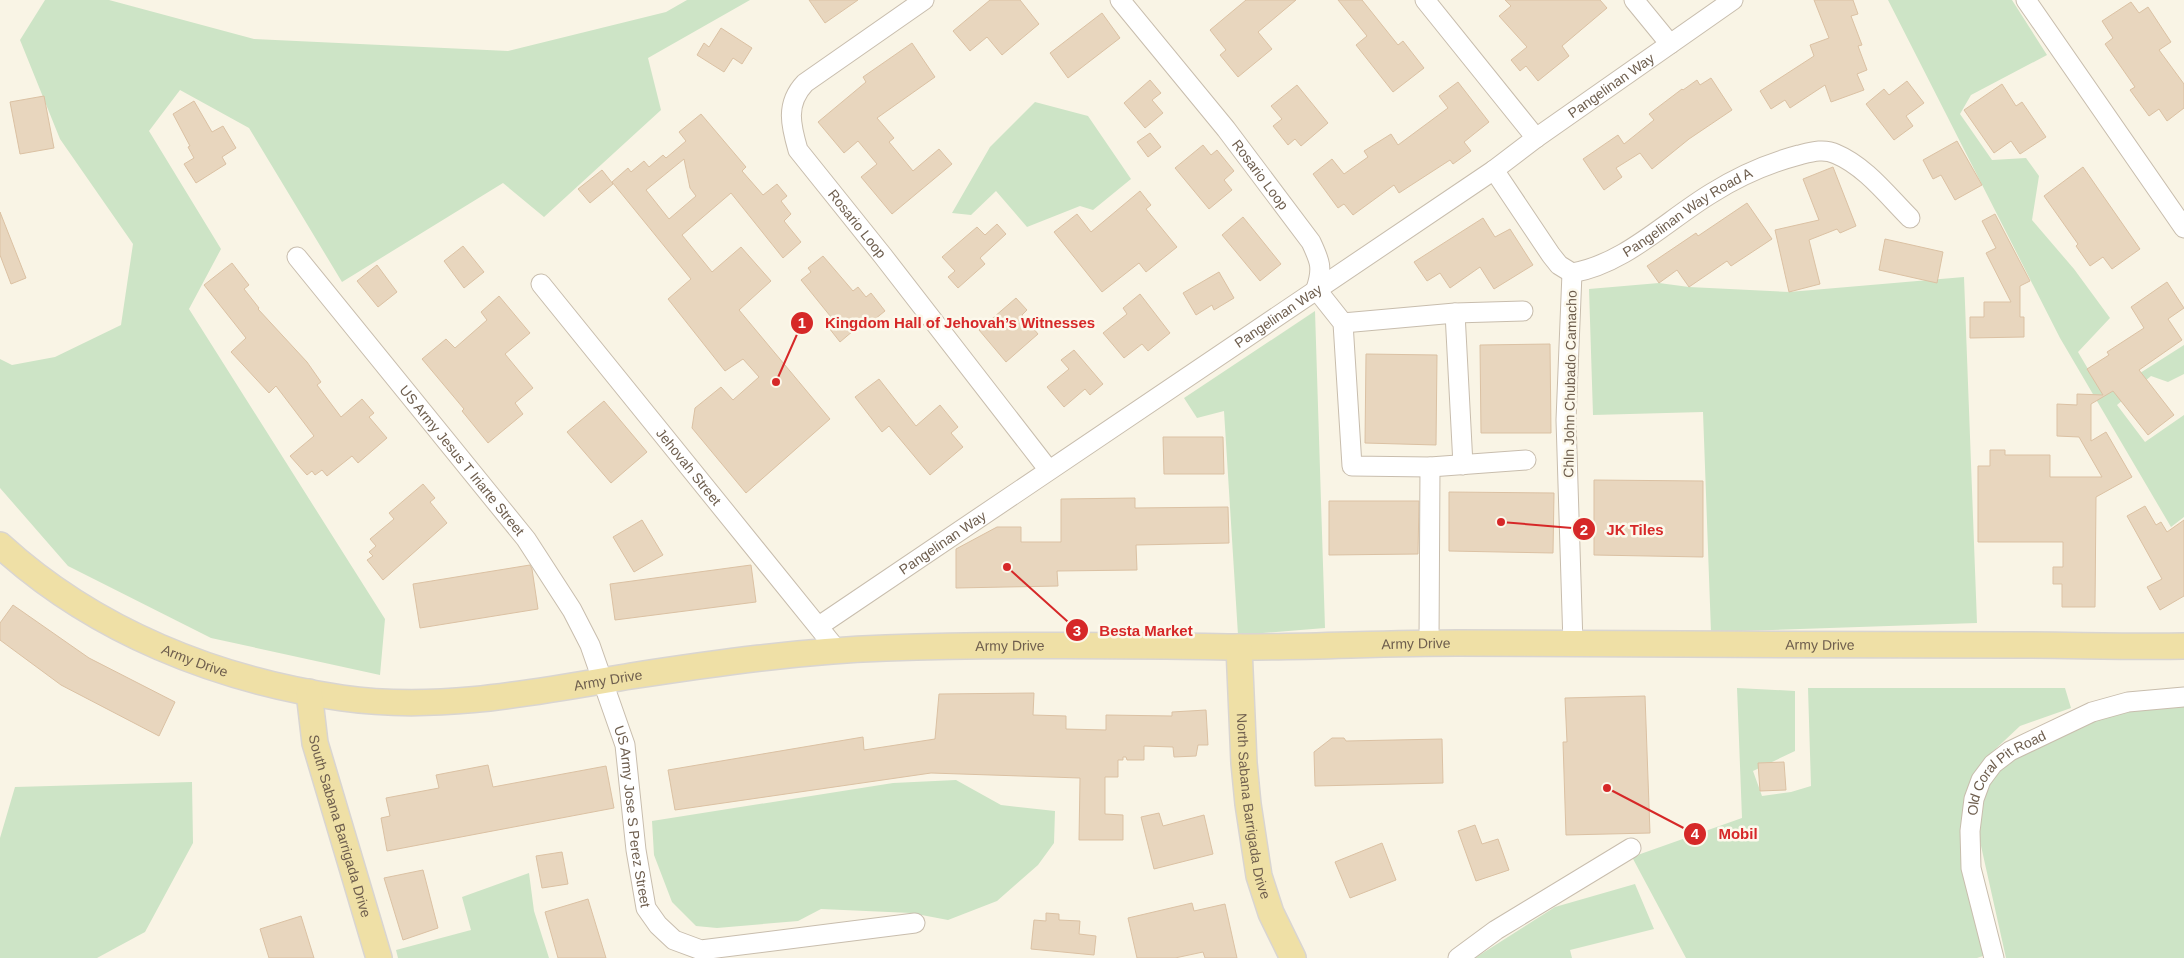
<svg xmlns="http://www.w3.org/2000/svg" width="2184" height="958" viewBox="0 0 2184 958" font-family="Helvetica,sans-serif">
<rect width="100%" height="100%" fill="#f9f4e5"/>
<!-- green -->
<path fill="#cde4c6" d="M 45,0 L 109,0 L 254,39 L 508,51 L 666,12 L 687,0 L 750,0 L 648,58 L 661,110 L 544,217 L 503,183 L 342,282 L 249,128 L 180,90 L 149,131 L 221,249 L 189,309 L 385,619 L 380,675 L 211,638 L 68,566 L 0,488 L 0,359 L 12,365 L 55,357 L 121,325 L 133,244 L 60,139 L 20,40 Z
M 1888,0 L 2012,0 L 2047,55 L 1971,95 L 1960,114 L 1992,160 L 2026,158 L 2039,176 L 2032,220 L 2074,269 L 2110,318 L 2078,352 L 2104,396 L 2184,345 L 2184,374 L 2168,382 L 2151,376 L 2117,405 L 2145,442 L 2184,415 L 2184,517 L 2171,527 L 2060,338 Z
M 1035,102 L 1088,116 L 1131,179 L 1093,210 L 1080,206 L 1027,227 L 996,191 L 971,215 L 952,213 L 990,147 Z
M 1964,277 L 1977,623 L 1711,632 L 1703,412 L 1593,415 L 1589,289 L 1659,283 L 1689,287 L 1789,292 Z
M 1315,311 L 1325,628 L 1238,635 L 1224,411 L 1197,418 L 1184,398 Z
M 1737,688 L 1795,691 L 1795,751 L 1753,771 L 1762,796 L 1791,792 L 1811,786 L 1808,688 L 2065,688 L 2071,708 L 2020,726 L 1987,757 L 1966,804 L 1992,953 L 1977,958 L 1686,958 L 1632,857 L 1742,818 Z
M 2184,703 L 2184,958 L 2006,958 L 1977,828 L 1986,779 L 2015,754 L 2098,713 Z
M 956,780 L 1001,805 L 1055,811 L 1054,843 L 1038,865 L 997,901 L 948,920 L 911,913 L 821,909 L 798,921 L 717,928 L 696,926 L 672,902 L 654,855 L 652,821 L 893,783 Z
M 192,782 L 193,843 L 145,932 L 97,958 L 0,958 L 0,838 L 15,787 Z
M 529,873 L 534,911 L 549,958 L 398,958 L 396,950 L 471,930 L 462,897 Z
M 1635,884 L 1654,929 L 1570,950 L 1572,958 L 1475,958 L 1555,907 Z"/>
<!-- building -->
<path fill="#e8d6be" stroke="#dbc1a3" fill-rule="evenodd" d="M 809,0 L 858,0 L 825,23 Z
M 990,0 L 1020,0 L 1039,24 L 1002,55 L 987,37 L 970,51 L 953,31 Z
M 1246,0 L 1296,0 L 1258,32 L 1272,49 L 1238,77 L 1220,55 L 1226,50 L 1210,30 Z
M 1338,0 L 1362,0 L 1398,45 L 1403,41 L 1424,68 L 1393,92 L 1356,45 L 1367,36 Z
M 1505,0 L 1600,0 L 1607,8 L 1562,46 L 1569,56 L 1538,81 L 1526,66 L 1520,71 L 1511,60 L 1527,47 L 1499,16 L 1511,6 Z
M 1814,0 L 1853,0 L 1858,14 L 1851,16 L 1862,45 L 1858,46 L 1867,70 L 1857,74 L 1864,90 L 1831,102 L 1825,85 L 1790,108 L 1785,100 L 1771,109 L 1760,91 L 1814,56 L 1810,45 L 1829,38 Z
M 2131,2 L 2139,13 L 2148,7 L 2171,42 L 2159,50 L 2184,84 L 2184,108 L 2167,121 L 2159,109 L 2149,116 L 2130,90 L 2135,87 L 2105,44 L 2113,38 L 2102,21 Z
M 1102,13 L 1120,38 L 1068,78 L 1050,53 Z
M 721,28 L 752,48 L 742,64 L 733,58 L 724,72 L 697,55 L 704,43 L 709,47 Z
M 912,43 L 935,77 L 877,118 L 894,138 L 889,142 L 913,171 L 939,149 L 952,164 L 892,214 L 861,177 L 877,164 L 858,141 L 844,153 L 818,122 L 866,82 L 863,77 Z
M 1711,78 L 1732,110 L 1689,139 L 1652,169 L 1640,153 L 1616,168 L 1622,177 L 1604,190 L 1583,159 L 1618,135 L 1624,144 L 1654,120 L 1649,114 L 1682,89 L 1683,90 L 1697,80 L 1700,85 Z
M 1150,80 L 1161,93 L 1152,100 L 1163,113 L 1145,128 L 1124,103 Z
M 1907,81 L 1924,103 L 1906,116 L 1913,126 L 1894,140 L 1866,104 L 1884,89 L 1889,95 Z
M 1458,82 L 1489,122 L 1464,142 L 1471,151 L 1453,164 L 1450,160 L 1399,193 L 1394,185 L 1353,215 L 1344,204 L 1338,208 L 1313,174 L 1332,159 L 1344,174 L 1368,157 L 1364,151 L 1391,134 L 1398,145 L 1448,108 L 1439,96 Z
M 2002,84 L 2016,106 L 2022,102 L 2046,137 L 2020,154 L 2011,141 L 1994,153 L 1964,110 Z
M 1297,85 L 1328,123 L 1301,146 L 1295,139 L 1288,145 L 1273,126 L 1282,119 L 1271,106 Z
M 44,96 L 54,148 L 20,154 L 10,102 Z
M 194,101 L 212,132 L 223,126 L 236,148 L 222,157 L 226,164 L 196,183 L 184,164 L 194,158 L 188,147 L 190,146 L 173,114 Z
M 701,114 L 746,167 L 742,171 L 763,195 L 777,184 L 787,196 L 781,201 L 791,214 L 784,221 L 801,242 L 783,258 L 731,193 L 682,235 L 712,272 L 741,247 L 771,281 L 739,310 L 830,419 L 746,493 L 692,428 L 695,408 L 721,387 L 733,400 L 759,377 L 743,359 L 725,371 L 668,299 L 691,279 L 612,182 L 628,168 L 631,172 L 644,161 L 649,167 L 663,155 L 666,158 L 686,141 L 679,132 ZM 684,159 L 690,188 L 696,196 L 669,219 L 646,190 Z
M 1150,133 L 1161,147 L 1148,157 L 1137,142 Z
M 1957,141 L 1982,185 L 1955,200 L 1941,175 L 1933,179 L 1923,160 Z
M 1203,145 L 1211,155 L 1217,150 L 1234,171 L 1224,180 L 1232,190 L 1209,209 L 1175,168 Z
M 1833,167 L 1856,226 L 1840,233 L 1837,229 L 1809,240 L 1820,284 L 1789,292 L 1775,230 L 1819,220 L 1803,179 Z
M 2083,167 L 2140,249 L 2112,269 L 2103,257 L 2090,266 L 2076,246 L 2078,244 L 2044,196 Z
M 602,170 L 613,184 L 590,203 L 578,189 Z
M 1140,191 L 1151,205 L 1146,209 L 1177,247 L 1146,272 L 1139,263 L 1102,292 L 1054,232 L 1077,214 L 1091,232 Z
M 1747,203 L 1772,239 L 1731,266 L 1727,261 L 1689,287 L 1677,270 L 1659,283 L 1647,266 L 1696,233 L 1698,236 Z
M 0,212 L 26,278 L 11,284 L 0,255 Z
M 1995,214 L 2030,281 L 2020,286 L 2020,317 L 2024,317 L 2024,337 L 1970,338 L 1970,317 L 1984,317 L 1984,302 L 2011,302 L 1986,253 L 1996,248 L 1982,221 Z
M 1243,217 L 1281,264 L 1260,281 L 1222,235 Z
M 1483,218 L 1495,237 L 1510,229 L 1533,265 L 1494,289 L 1480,267 L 1450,288 L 1440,273 L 1427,281 L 1414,262 Z
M 997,224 L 1006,234 L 980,258 L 985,264 L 958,288 L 948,277 L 955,271 L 942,257 L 977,227 L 985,235 Z
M 1885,239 L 1943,252 L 1937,283 L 1879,270 Z
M 463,246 L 484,272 L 464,288 L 444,261 Z
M 823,256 L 853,291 L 858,287 L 866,297 L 871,293 L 885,311 L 870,323 L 867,319 L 840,342 L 829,328 L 835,322 L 801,280 L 811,272 L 808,268 Z
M 232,263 L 249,285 L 244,289 L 259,308 L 258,309 L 307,362 L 321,382 L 317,385 L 341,417 L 362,399 L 374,413 L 369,417 L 387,438 L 358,463 L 352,456 L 327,476 L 322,470 L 315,475 L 312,471 L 307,475 L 290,456 L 314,436 L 276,386 L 269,393 L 231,352 L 246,338 L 204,285 Z
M 377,265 L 397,292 L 378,307 L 357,281 Z
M 1219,272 L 1234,298 L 1214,310 L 1212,305 L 1196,315 L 1183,293 Z
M 2167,282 L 2184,308 L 2168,319 L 2182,340 L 2139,370 L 2174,415 L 2148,435 L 2113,391 L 2091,404 L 2091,441 L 2106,432 L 2132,477 L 2096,497 L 2095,607 L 2062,607 L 2062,584 L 2053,584 L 2053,567 L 2063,567 L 2063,542 L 1978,542 L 1978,466 L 1990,466 L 1990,450 L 2005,450 L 2005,455 L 2050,455 L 2050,477 L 2102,477 L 2079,437 L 2057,436 L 2057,404 L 2077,405 L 2077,394 L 2103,395 L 2087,369 L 2109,355 L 2107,352 L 2144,328 L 2131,307 Z
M 1140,294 L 1170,333 L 1148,351 L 1142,344 L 1124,358 L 1103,333 L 1127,314 L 1123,308 Z
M 499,296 L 530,333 L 505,354 L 533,388 L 515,403 L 523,414 L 488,443 L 462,411 L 464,409 L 422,359 L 446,339 L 455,348 L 487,320 L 481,312 Z
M 1016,298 L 1027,310 L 1022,315 L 1038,334 L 1006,362 L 979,330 Z
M 1550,344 L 1551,433 L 1481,433 L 1480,345 Z
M 1074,350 L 1103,384 L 1090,395 L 1085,389 L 1064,407 L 1047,387 L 1069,369 L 1061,360 Z
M 1366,354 L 1437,355 L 1436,445 L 1365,443 Z
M 879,379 L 916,426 L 940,405 L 958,427 L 951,433 L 963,447 L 930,475 L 889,426 L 882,432 L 855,397 Z
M 604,401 L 647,452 L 611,483 L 567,432 Z
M 1163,437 L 1223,437 L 1224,474 L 1164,474 Z
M 1594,480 L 1703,481 L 1703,557 L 1594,555 Z
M 423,484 L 435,498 L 430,502 L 447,523 L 383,580 L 367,560 L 373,556 L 369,552 L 376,546 L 370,539 L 394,519 L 389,513 Z
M 1449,492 L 1554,493 L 1553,553 L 1449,551 Z
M 1135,498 L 1135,508 L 1228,507 L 1229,543 L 1136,545 L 1137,570 L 1057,571 L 1058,586 L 956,588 L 956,549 L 997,527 L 1021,527 L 1021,542 L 1061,542 L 1061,499 Z
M 1329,501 L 1419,501 L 1418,554 L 1329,555 Z
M 2145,506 L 2156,525 L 2161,522 L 2167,532 L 2184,520 L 2184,596 L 2160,610 L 2147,587 L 2162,579 L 2127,516 Z
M 642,520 L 663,555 L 634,572 L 613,537 Z
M 530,565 L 532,569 L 538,609 L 420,628 L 413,584 Z
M 751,565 L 756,602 L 615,620 L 610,584 Z
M 13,605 L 89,658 L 175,702 L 159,736 L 61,685 L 0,640 L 0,623 Z
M 1034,693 L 1033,715 L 1066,716 L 1066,729 L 1106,730 L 1106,715 L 1172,716 L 1172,712 L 1206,710 L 1208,745 L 1198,745 L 1196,756 L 1174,757 L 1173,747 L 1144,746 L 1144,760 L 1127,760 L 1126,757 L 1123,757 L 1123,760 L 1118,760 L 1118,777 L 1105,777 L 1105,814 L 1123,815 L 1123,840 L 1079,840 L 1080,778 L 931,773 L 675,810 L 668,770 L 863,737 L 864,750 L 935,739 L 939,694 Z
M 1645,696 L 1650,833 L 1566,835 L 1563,742 L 1567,742 L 1565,698 Z
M 1332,738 L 1344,738 L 1346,741 L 1442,739 L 1443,783 L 1315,786 L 1314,752 Z
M 1784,762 L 1786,790 L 1760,791 L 1758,763 Z
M 488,765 L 493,787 L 606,766 L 614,808 L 387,851 L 381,818 L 390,816 L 386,798 L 439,788 L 436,775 Z
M 1159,813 L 1163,826 L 1204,815 L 1213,854 L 1154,869 L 1141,817 Z
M 1475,825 L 1482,844 L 1498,839 L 1509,870 L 1476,881 L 1458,831 Z
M 1382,843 L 1396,880 L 1350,898 L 1335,862 Z
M 562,852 L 568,884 L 542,888 L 536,856 Z
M 423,870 L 438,928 L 403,940 L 384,878 Z
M 588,899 L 606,958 L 558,958 L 545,912 Z
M 1192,903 L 1194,911 L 1225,904 L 1237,958 L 1205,958 L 1203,952 L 1175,958 L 1137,958 L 1128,918 Z
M 1046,913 L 1059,914 L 1059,920 L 1080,921 L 1079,934 L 1096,936 L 1094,955 L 1031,949 L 1034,920 L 1046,921 Z
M 301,916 L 314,958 L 269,958 L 260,929 Z"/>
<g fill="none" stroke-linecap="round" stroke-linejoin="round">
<!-- minor casing -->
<g stroke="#c8bdad" stroke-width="21">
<g id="minor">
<path id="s1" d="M 924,0 L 805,83 C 785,104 791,126 798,150 L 883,256 L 1048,469"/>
<path id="s2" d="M 1120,0 L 1226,129 L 1311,242 C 1320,261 1323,268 1316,289 L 1343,323 L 1352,466 L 1430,467 L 1526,460"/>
<path d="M 1425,0 L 1536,138"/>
<path d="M 1634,0 L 1670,44"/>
<path d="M 2026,0 L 2184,228"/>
<path id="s3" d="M 1494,170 L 1551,255 L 1559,265 L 1572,273 C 1625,264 1667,220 1712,193 C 1739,176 1769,163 1799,155 C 1811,152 1824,148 1836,154 C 1865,166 1888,196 1910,218"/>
<path id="s4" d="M 297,257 L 526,539 L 572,610 L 590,645 L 625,745 L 636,850 L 646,908 L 658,925 L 674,940 L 701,950 L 915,923"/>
<path d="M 1572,273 L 1566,420 L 1573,644"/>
<path id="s5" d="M 541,284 L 837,650"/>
<path d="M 1455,313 L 1463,465"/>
<path d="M 1343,323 L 1455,313 L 1523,311"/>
<path id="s6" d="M 819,626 L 1494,170 L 1536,138 L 1733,0"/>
<path d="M 1429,643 L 1430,467"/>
<path d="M 1458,958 L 1496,930 L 1631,848"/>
<path id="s7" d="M 1994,958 L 1971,868 L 1970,831 L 1974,799 L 1981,780 L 1993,764 L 2010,751 L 2092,712 L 2128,702 L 2184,697"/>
</g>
</g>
<!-- major casing -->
<g stroke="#d9d5d1" stroke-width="28">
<g id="major">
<path id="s8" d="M 0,545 C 94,631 217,680 342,698 C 439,712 536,692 631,676 C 716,663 800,651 886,648 C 979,645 1073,645 1166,646 C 1192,646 1218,647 1244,647 C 1315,647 1386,643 1457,643 C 1643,644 1830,645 2016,645 C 2072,645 2128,647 2184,646"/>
<path id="s9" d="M 1239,647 L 1244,763 L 1248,804 L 1259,876 L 1271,913 L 1293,958"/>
<path id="s10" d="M 309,692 L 315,743 L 379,958"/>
</g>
</g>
<!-- minor -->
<use href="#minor" stroke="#fff" stroke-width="19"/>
<!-- major -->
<use href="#major" stroke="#efe0a6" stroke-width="25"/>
</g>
<g text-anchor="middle" stroke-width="5" stroke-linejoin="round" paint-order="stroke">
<!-- street labels -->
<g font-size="14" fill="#6e5e4e" stroke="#fcf8eb">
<text dy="5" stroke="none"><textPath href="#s6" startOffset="959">Pangelinan Way</textPath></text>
<text dy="5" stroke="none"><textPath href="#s2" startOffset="224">Rosario Loop</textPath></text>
<text dy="5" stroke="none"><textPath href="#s3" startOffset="262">Pangelinan Way Road A</textPath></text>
<text dy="5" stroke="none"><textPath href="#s1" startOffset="311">Rosario Loop</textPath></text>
<text dy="5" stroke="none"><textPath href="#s6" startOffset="554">Pangelinan Way</textPath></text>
<text transform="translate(1570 384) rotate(-89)" y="5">Chln John Chubado Camacho</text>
<text dy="5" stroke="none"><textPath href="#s4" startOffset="262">US Army Jesus T Iriarte Street</textPath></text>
<text dy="5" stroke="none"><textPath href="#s5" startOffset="235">Jehovah Street</textPath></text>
<text dy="5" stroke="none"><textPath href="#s6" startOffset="149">Pangelinan Way</textPath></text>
<text dy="5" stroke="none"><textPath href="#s8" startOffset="1458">Army Drive</textPath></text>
<text dy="5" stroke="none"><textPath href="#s8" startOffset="1862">Army Drive</textPath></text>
<text dy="5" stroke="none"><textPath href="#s8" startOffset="1052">Army Drive</textPath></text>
<text dy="5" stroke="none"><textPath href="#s8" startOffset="228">Army Drive</textPath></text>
<text dy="5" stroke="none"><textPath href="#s8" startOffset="648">Army Drive</textPath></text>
<text dy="5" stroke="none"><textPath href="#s7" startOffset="204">Old Coral Pit Road</textPath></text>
<text dy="5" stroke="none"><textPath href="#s9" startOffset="160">North Sabana Barrigada Drive</textPath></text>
<text dy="5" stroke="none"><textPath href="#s4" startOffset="665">US Army Jose S Perez Street</textPath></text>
<text dy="5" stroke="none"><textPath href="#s10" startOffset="138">South Sabana Barrigada Drive</textPath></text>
</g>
</g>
<!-- callouts -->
<path fill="none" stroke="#d62828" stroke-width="2" d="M776 382L802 323M1501 522L1584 529M1007 567L1077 630M1607 788L1695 834"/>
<g fill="#d62828" stroke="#fcf8eb" stroke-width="2">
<circle cx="776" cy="382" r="5"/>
<circle cx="1501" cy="522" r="5"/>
<circle cx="1007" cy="567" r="5"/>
<circle cx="1607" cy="788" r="5"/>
<circle cx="802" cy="323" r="12"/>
<circle cx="1584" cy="529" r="12"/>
<circle cx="1077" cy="630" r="12"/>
<circle cx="1695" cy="834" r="12"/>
</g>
<g font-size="15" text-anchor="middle" font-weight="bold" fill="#fff">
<text x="802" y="328">1</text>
<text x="1584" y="535">2</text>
<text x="1077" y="636">3</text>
<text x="1695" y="839">4</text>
</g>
<g font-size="15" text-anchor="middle" font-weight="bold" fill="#d62828" stroke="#fcf8eb" stroke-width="5" stroke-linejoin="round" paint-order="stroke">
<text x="960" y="328">Kingdom Hall of Jehovah’s Witnesses</text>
<text x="1635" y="535">JK Tiles</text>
<text x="1146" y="636">Besta Market</text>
<text x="1738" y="839">Mobil</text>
</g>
</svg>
